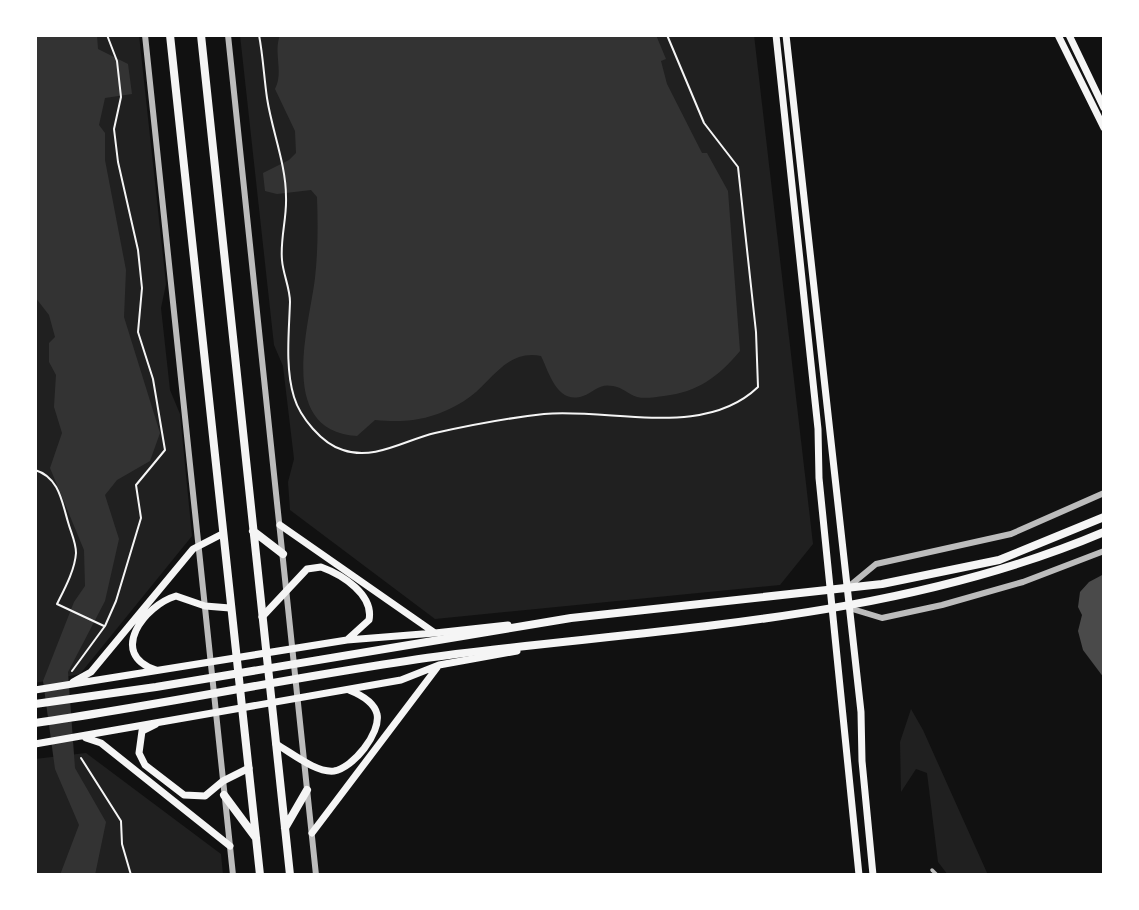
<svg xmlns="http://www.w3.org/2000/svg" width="1139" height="910" viewBox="0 0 1139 910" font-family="'PT Sans',sans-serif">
<rect width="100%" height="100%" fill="#111"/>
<!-- green -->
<path fill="#202020" d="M 35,35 L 139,35 L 166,284 L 161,308 L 170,390 L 180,414 L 192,536 L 80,674 L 35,683 Z
M 240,35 L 754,35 L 813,544 L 780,585 L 435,619 L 290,510 L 288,482 L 294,459 L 283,366 L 274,345 Z
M 911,709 L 923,730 L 988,875 L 948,875 L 938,862 L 927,773 L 916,769 L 901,792 L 900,742 Z
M 86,753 L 221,854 L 223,875 L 35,875 L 35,759 Z"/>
<!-- water -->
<path fill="#333" d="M 35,35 L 97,35 L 98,49 L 128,64 L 132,94 L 105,98 L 99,125 L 105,133 L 105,160 L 126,270 L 124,317 L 160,433 L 150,461 L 117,480 L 105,495 L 119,539 L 105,601 L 68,672 L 75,768 L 106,822 L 95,875 L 60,875 L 79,825 L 55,769 L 43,681 L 74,602 L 85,586 L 84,550 L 50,468 L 62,433 L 54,407 L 56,375 L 49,362 L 49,343 L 55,337 L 49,315 L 35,297 Z
M 280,35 L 656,35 L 666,59 L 661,61 L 667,84 L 702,153 L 707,153 L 728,191 L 740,351 C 718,377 698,392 664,396 C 656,397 645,399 637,397 C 628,394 622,387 613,386 C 599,383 594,392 583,396 C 557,405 549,372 541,356 C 504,349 491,385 464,401 C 432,420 410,423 375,420 L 357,436 C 276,431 309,328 315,278 C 318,251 318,224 317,197 L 311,190 L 277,194 L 265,191 L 263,173 L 289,160 L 296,153 L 295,131 L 275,89 C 284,72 273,53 280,35 Z"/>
<!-- building -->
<path fill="#4a4a4a" d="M 1104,574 L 1104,678 L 1083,650 L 1078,631 L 1082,615 L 1078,607 L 1080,592 L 1089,582 Z"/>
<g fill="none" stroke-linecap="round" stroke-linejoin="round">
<!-- path -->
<path stroke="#f5f5f5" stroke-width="2" d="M 259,35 C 263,56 264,77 267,98 C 272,131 286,164 286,197 C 287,218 280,239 282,260 C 283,274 290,288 290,302 C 289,332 285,368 294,397 C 300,417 322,444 343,450 C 374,461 405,440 435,433 C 471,425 507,418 544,414 C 613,408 704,439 758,387 L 756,332 L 738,167 L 704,123 L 667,35
M 35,381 L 35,389
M 35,470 C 59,477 62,502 68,522 C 71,533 76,542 76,553 C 75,570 64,590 57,604 L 104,626
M 72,671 L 105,626 L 116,601 L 141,518 L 136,485 L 165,450 L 153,379 L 138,332 L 142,288 L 138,250 L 118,162 L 114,129 L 121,97 L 117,61 L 107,35
M 81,758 L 121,821 L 122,844 L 131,875"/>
<!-- pedestrian -->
<path stroke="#bcbcbc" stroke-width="3.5" d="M 932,870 L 937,875"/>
<!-- tertiary -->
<path stroke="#bcbcbc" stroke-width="6" d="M 145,35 L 233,875
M 228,35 L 316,875
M 847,588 L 876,564 L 1011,534 L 1104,493
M 849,608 L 882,618 L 942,605 L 1023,582 L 1104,551"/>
<!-- secondary -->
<path stroke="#f5f5f5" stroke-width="7" d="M 776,35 L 818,429 L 819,478 L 859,875
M 786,35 L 861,712 L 862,761 L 873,875
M 1058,35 L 1104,128
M 1069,35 L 1104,108
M 280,525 L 435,633 L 508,625
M 262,617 L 307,569 L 321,567 C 343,575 374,595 369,620 L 348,639
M 156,670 C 107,654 145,605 176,596 L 205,606 L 230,608
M 73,682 L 91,672 L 193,549 L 222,534
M 35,690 L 347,640 L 435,633
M 156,724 L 142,731 L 139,753 L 145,765 L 184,795 L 205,796 L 223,781 L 249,768
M 86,738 L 101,743 L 230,846
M 35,744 L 401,680 L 439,665
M 276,744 C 292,753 316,773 334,771 C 353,768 381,733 377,714 C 374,702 359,694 349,690
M 312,833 L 439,665 L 517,651"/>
<!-- primary -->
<path stroke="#f5f5f5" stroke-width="8" d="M 35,704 L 156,687 L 571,618 L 882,584 L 999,560 L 1104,517
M 35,723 C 176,703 315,672 456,654 C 675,627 899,619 1104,532"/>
<!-- trunk -->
<path stroke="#f5f5f5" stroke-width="8" d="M 170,35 L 260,875
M 201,35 L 290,875
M 253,531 L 283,554
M 224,795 L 256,838
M 285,828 L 307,790"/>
</g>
<!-- border -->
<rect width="1139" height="910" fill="none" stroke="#ffffff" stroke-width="74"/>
</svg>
